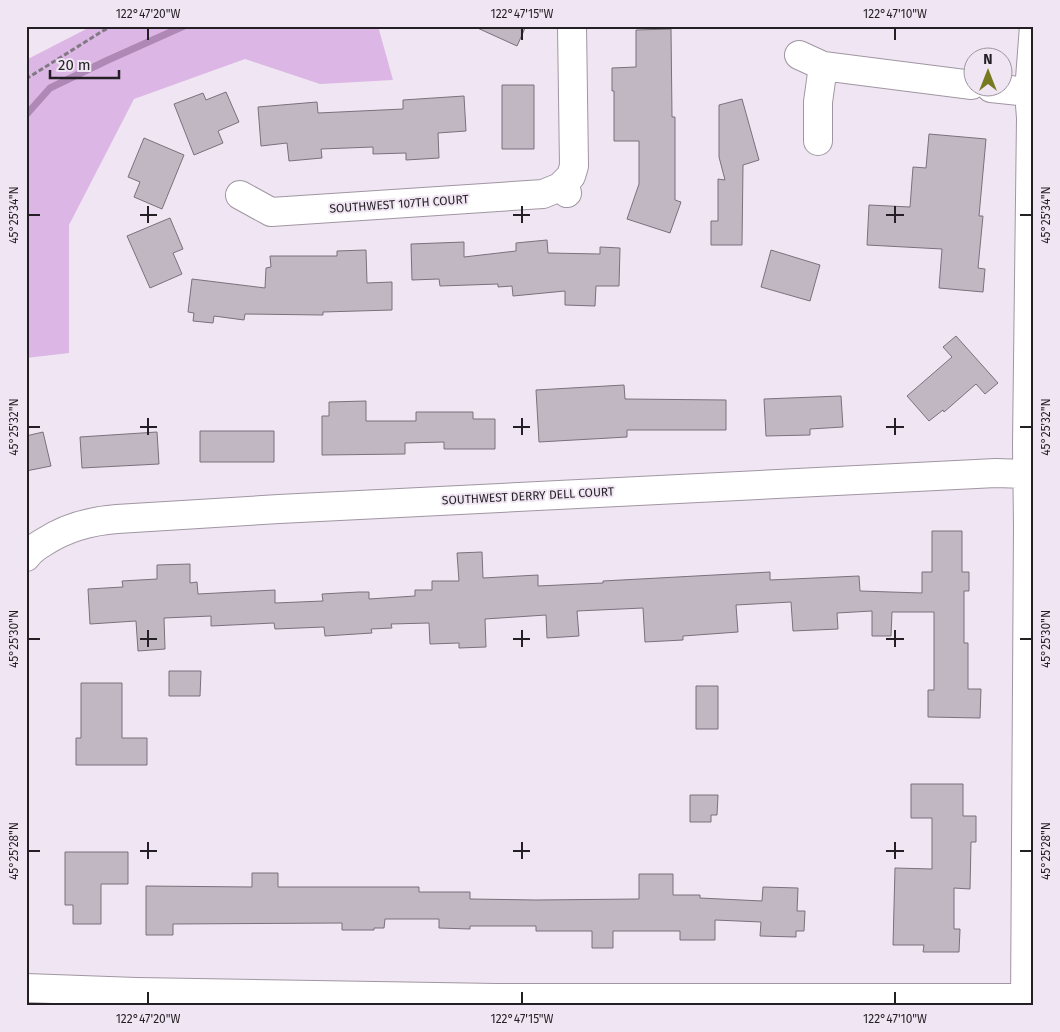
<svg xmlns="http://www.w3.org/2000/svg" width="1060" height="1032" viewBox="0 0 1060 1032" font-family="'Fira Sans',sans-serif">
<rect width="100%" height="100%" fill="#f0e5f2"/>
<!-- green -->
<path fill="#dcb6e4" d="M 92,26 L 378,26 L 393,80 L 320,84 L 245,59 L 134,99 L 69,225 L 69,353 L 26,358 L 26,60 Z"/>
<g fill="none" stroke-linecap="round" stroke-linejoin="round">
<!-- stream -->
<path stroke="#af88b6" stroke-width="7" d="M 26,115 L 50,88 L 108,60 L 184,26"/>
</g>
<!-- building -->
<path fill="#c1b7c3" stroke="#7a717c" d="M 473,26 L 526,26 L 517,46 Z
M 671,29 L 672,117 L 675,117 L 675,200 L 681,202 L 670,233 L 627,219 L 639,184 L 639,141 L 614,141 L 614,91 L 612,91 L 612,68 L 636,67 L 636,30 Z
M 502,85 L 534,85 L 534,149 L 502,149 Z
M 226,92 L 239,122 L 218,131 L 223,143 L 194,155 L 174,104 L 203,93 L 206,100 Z
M 464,96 L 466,131 L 438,133 L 439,158 L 406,160 L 406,153 L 373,154 L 373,147 L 321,149 L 322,158 L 289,161 L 287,143 L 261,146 L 258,107 L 317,102 L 318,113 L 403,109 L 403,100 Z
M 742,99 L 759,160 L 743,165 L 742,245 L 711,245 L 711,221 L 718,221 L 718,179 L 725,180 L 719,157 L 719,105 Z
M 929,134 L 986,139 L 979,216 L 983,216 L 978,268 L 985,269 L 983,292 L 939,288 L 942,249 L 867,245 L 869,205 L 910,207 L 913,167 L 926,168 Z
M 144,138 L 184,155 L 162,209 L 134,197 L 140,182 L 128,177 Z
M 170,218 L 183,249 L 173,253 L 182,274 L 150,288 L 127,236 Z
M 547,240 L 548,253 L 600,254 L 600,247 L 620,248 L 619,286 L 596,286 L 595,306 L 565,305 L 565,291 L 513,296 L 512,286 L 498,287 L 498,284 L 440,286 L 439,279 L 412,280 L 411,244 L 464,242 L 464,257 L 516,251 L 516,243 Z
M 366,250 L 367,283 L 392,282 L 392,310 L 323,312 L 323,315 L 245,314 L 244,320 L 214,316 L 213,323 L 193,321 L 194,313 L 188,312 L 192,279 L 265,288 L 266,268 L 271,267 L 270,256 L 337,256 L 337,251 Z
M 771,250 L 820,265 L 810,301 L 761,287 Z
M 956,336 L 998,383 L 985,394 L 976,384 L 944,412 L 943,410 L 929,421 L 907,396 L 952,357 L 943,347 Z
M 624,385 L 625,399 L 726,400 L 726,430 L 627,430 L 627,437 L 539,442 L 536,390 Z
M 841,396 L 843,427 L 810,429 L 810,435 L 766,436 L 764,399 Z
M 366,401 L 366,421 L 416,421 L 416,412 L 473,412 L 473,419 L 495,419 L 495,449 L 444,449 L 444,442 L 405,443 L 405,454 L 322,455 L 322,416 L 329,416 L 329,402 Z
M 200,431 L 274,431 L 274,462 L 200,462 Z
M 43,432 L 51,466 L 26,471 L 26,436 Z
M 157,432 L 159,464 L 82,468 L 80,437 Z
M 932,531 L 962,531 L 962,572 L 969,572 L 969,591 L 964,591 L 964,643 L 968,643 L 968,689 L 981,689 L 980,718 L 928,717 L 928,690 L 934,690 L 934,612 L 892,612 L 891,636 L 872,636 L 872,611 L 837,613 L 838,629 L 793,631 L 791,602 L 736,605 L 738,632 L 683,636 L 683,640 L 645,642 L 643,608 L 577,611 L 579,636 L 547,638 L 546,615 L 485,619 L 486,647 L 459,648 L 459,643 L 430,644 L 429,623 L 391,624 L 392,628 L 371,629 L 372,633 L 325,636 L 324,627 L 275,629 L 274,623 L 211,626 L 211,616 L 164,618 L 165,649 L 138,651 L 136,621 L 90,624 L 88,589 L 123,587 L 122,581 L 157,579 L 157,565 L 190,564 L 190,583 L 197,582 L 198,594 L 275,590 L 275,603 L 323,601 L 322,594 L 359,592 L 369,592 L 369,599 L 415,596 L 415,590 L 432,590 L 432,581 L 459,581 L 457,553 L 482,552 L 483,578 L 538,575 L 538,586 L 603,583 L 603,581 L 770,572 L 770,580 L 859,576 L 860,591 L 922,593 L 922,572 L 932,572 Z
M 169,671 L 201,671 L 200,696 L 169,696 Z
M 81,683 L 122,683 L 122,738 L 147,738 L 147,765 L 76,765 L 76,738 L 81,738 Z
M 696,686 L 718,686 L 718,729 L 696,729 Z
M 911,784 L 963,784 L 963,816 L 976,816 L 976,842 L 971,842 L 970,889 L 954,888 L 954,929 L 960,929 L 959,952 L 923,952 L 924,945 L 893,945 L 895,868 L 932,869 L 932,818 L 911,818 Z
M 690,795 L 718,795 L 717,815 L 711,815 L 711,822 L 690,822 Z
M 65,852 L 128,852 L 128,884 L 101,884 L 101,924 L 73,924 L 73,905 L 65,905 Z
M 252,873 L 278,873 L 278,887 L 419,887 L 419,892 L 470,892 L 470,899 L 536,900 L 639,899 L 639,874 L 673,874 L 673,895 L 700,895 L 700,898 L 762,901 L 763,887 L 798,888 L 797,911 L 805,911 L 804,931 L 796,931 L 796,937 L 760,936 L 761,922 L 715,920 L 715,940 L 680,940 L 680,931 L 613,931 L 613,948 L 592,948 L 592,931 L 536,931 L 536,926 L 470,926 L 470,929 L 439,928 L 439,919 L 385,919 L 384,928 L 374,928 L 374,930 L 342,930 L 342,923 L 173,924 L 173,935 L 146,935 L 146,886 L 252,887 Z"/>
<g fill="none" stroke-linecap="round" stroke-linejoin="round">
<!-- minor casing -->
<g stroke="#a096a2" stroke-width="30">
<path id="minor" d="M 799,55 L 823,66 L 972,85
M 991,88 L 1029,92
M 818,141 L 818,102 L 823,66
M 560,187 L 571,176 L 574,166 L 572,26
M 240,195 L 271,212 L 543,194 L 560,187 L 567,193
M 26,557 C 31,550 37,546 44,542 C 67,527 90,521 117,519 L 279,509 L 996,473 L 1028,474
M 26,988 L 136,992 L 497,998 L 1034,998
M 1025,1006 L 1028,526 L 1027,445 L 1031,118 L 1029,92 L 1034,26"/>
</g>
<!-- path -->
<path stroke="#827a83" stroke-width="3" stroke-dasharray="5 2.5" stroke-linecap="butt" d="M 26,79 L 101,32 L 112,26"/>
<!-- minor -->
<use href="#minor" stroke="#fff" stroke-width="28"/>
</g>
<!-- ticks -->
<path fill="none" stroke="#231f24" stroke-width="2" d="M 148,28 L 148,40M 522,28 L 522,40M 895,28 L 895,40M 148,206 L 148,223M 522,206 L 522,223M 895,206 L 895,223M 28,215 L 40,215M 140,215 L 157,215M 513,215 L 530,215M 886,215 L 904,215M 1020,215 L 1032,215M 148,418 L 148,435M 522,418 L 522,435M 895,418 L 895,435M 28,427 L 40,427M 140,427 L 157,427M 513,427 L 530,427M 886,427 L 904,427M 1020,427 L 1032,427M 148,630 L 148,647M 522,630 L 522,647M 895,630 L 895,647M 28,639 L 40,639M 140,639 L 157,639M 513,639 L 530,639M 886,639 L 904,639M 1020,639 L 1032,639M 148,842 L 148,859M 522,842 L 522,859M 895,842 L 895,859M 28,851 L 40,851M 140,851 L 157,851M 513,851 L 530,851M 886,851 L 904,851M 1020,851 L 1032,851M 148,992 L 148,1004M 522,992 L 522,1004M 895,992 L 895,1004"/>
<g text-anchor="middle" stroke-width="4" stroke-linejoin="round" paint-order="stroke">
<!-- street labels -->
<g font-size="12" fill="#231f24" stroke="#f0e5f2">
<text transform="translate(399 204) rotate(-4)" y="4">SOUTHWEST 107TH COURT</text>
<text transform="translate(528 496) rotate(-3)" y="4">SOUTHWEST DERRY DELL COURT</text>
</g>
</g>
<!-- border -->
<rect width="1060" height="1032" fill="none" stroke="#f0e5f2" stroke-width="55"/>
<!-- north arrow -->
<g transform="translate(988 72)"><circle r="24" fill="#f0e5f2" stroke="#9e96a0"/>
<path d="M0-4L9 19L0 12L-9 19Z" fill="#777920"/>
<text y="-8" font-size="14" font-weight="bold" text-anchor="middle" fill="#231f24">N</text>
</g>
<!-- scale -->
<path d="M50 70v8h69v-8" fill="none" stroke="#231f24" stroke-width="2.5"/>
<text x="58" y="70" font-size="15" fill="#231f24" stroke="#f0e5f2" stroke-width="4" paint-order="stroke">20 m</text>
<rect x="28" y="28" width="1004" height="976" fill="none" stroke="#231f24" stroke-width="2"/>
<g font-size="12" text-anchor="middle" fill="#231f24">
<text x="148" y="18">122°47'20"W</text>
<text x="522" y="18">122°47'15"W</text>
<text x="895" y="18">122°47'10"W</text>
<text transform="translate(14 215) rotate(-90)" y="4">45°25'34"N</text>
<text transform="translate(1046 215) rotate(-90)" y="4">45°25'34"N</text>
<text transform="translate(14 427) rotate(-90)" y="4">45°25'32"N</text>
<text transform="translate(1046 427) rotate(-90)" y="4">45°25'32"N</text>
<text transform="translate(14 639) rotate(-90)" y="4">45°25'30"N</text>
<text transform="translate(1046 639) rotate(-90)" y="4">45°25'30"N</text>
<text transform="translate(14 851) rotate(-90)" y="4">45°25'28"N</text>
<text transform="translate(1046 851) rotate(-90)" y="4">45°25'28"N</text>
<text x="148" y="1023">122°47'20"W</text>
<text x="522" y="1023">122°47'15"W</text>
<text x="895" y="1023">122°47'10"W</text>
</g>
</svg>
